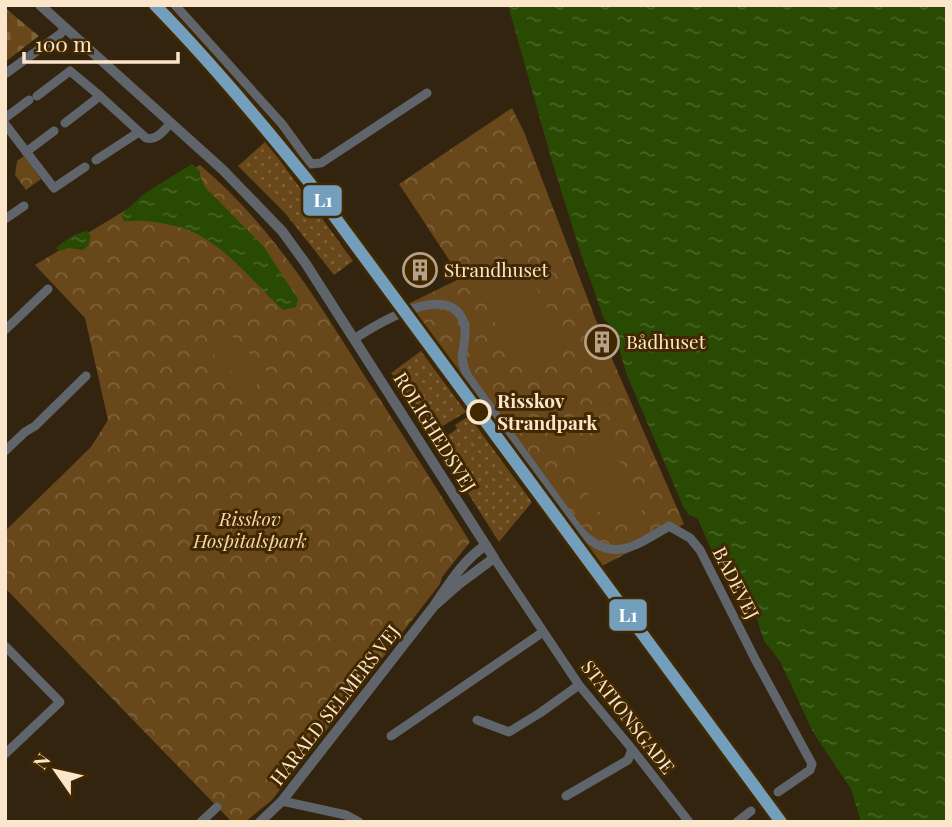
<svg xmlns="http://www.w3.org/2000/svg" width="952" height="827" viewBox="0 0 952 827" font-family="'Playfair Display',serif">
<defs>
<pattern id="grass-dots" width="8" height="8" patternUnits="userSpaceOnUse" patternTransform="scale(1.75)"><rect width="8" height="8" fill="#68481a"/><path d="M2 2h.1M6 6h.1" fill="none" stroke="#7e623a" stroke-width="1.8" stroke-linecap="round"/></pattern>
<pattern id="forest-crowns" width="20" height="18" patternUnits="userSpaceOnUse" patternTransform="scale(1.75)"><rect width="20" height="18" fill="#68481a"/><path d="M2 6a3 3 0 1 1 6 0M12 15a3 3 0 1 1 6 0" fill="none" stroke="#7e623a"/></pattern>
<pattern id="cemetery-stones" width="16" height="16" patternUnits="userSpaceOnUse" patternTransform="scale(1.75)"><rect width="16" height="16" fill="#68481a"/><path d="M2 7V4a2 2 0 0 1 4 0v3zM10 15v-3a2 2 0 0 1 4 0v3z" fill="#7e623a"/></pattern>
<pattern id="water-ripples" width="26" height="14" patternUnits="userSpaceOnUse" patternTransform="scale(1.75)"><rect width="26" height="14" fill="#294a03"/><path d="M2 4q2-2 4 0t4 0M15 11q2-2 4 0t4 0" fill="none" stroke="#496426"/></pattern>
</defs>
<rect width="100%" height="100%" fill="#32240f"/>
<!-- grass -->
<path fill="url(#grass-dots)" d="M 266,141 L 353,261 L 334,275 L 285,213 L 238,166 Z
M 421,351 L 466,412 L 431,433 L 391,373 Z
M 469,416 L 532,502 L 499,542 L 436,443 L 457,429 L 455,425 Z"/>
<!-- forest -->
<path fill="url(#forest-crowns)" d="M 512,108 L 524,132 L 602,336 L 684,524 L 600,567 L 408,304 L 461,278 L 399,184 Z
M 24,156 L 41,179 L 26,190 L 15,175 L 17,161 Z
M 200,165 C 270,224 316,298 364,375 C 400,430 435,486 470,542 L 442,577 L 440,584 L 272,800 L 245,822 L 228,822 L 230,820 L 5,588 L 5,531 L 91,447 L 108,420 L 85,318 L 35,265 Z"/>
<!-- cemetery -->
<path fill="url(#cemetery-stones)" d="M 5,8 L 39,36 L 5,62 Z"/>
<!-- pitch -->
<path fill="#68481a" d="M 520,259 L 570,349 L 524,374 L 474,285 Z
M 231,335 L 269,373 L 251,391 L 212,353 Z
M 607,442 L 648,507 L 611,530 L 570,465 Z"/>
<!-- water -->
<path fill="url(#water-ripples)" d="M 508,5 L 947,5 L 947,822 L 861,822 L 851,789 L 813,732 L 780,661 L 764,641 L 757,619 L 744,610 L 737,593 L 715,558 L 698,519 L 689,515 L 683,506 L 626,373 L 614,329 L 604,319 L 580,251 L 551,158 Z
M 192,164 L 200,171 L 200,176 L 205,187 L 264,247 L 298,299 L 296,307 L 283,310 C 251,281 225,243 183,228 C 172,225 157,222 145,221 C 138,220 131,222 124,221 L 121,215 L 145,193 Z
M 87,231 L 91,236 L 88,246 L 83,250 L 69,248 L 59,251 L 56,248 C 66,240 74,233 87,231 Z"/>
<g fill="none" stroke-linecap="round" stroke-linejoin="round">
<!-- minor -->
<path stroke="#5f656b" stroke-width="9" d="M 175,5 L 282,124 L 311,164 L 321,163 L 427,93
M 5,74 L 59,35 L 66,28
M 37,96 L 70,71 L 100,96
M 5,118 L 29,100
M 65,123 L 100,96 L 146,138 C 157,141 164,130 171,123
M 5,124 L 54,188 L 85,167
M 26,152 L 54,131
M 96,160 L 139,132
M 5,219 L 24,206
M 5,330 L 48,289
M 354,339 C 377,324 450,279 464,323 C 467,333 464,342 463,351 C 461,361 464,368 468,377 L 578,529 C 611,565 634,547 669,526 L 690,538 L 700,550 L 755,659 L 812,764 L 810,770 L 778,792
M 5,451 L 25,432 L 35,426 L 86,376
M 494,558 L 579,685 L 632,749 L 689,822
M 5,646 L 60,702 L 5,754
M 477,720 L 509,732 L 540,713 L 579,685
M 391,736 L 543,632
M 566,796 L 628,760 L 632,749
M 282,801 L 346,815 L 359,822
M 201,822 L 217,807
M 737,822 L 751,811"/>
<!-- tertiary -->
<path stroke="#5f656b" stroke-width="10" d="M 40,5 L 223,170 L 282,231 L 306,264 L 494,558 L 459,584 L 434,606
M 260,822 L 282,801 L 434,606 C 449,584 463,560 486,545"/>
<!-- rail-1 casing -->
<g stroke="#412800" stroke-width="18">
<path id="rail-1" d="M 155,5 C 210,61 260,121 309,182 L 781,822"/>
</g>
<!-- rail-1 -->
<use href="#rail-1" stroke="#739fbd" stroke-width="12"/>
</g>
<!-- icons -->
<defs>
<g id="building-ring" transform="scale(1.75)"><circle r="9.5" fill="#412800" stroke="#b5a289" stroke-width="1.5"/><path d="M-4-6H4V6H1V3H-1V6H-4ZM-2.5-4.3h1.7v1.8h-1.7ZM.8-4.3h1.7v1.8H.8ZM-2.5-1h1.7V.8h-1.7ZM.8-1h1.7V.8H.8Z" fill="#b5a289"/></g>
</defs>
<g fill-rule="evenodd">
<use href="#building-ring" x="420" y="270"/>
<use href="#building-ring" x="602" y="342"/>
</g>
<!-- markers -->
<circle fill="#412800" stroke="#fce6cb" stroke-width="3.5" cx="479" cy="412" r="11"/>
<g text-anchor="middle" stroke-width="6" stroke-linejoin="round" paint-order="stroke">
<!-- poi labels -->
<g font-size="19" fill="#fce6cb" stroke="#412800" text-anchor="start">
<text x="444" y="277">Strandhuset</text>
<text x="626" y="349">Bådhuset</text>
</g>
<!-- stop labels -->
<g font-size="19" font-weight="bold" fill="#fce6cb" stroke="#412800" text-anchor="start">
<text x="497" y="408">Risskov<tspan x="497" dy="22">Strandpark</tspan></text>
</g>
<!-- street labels -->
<g font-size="19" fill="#fce6cb" stroke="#412800">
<text transform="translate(435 432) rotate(58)" y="7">ROLIGHEDSVEJ</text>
<text transform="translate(736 583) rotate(63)" y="7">BADEVEJ</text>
<text transform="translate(335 705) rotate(-52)" y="7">HARALD SELMERS VEJ</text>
<text transform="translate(628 717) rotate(52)" y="7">STATIONSGADE</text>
</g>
<!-- park labels -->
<g font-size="19" font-style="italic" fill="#f7d7ac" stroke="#412800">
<text x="250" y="526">Risskov<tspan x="250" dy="22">Hospitalspark</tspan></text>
</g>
</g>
<g stroke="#412800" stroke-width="2.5">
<rect x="302" y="184" width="41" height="33" rx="7" fill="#739fbd"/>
<rect x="608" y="598" width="40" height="34" rx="7" fill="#739fbd"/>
</g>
<g font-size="19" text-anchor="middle" font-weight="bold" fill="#fff">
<text x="323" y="207">L1</text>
<text x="628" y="622">L1</text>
</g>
<!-- border -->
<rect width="952" height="827" fill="none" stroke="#fce6cb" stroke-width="14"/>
<!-- north arrow -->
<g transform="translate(56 771) rotate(304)" stroke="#412800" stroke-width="5" paint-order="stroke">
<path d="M0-5L12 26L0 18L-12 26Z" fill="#fce6cb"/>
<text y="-10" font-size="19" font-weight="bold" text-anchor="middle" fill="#fce6cb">N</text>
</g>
<!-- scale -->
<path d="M24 52v10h154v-10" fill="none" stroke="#fce6cb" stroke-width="3.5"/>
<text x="35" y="52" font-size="21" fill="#fce6cb" stroke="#412800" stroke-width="5" paint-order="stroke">100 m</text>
</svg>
